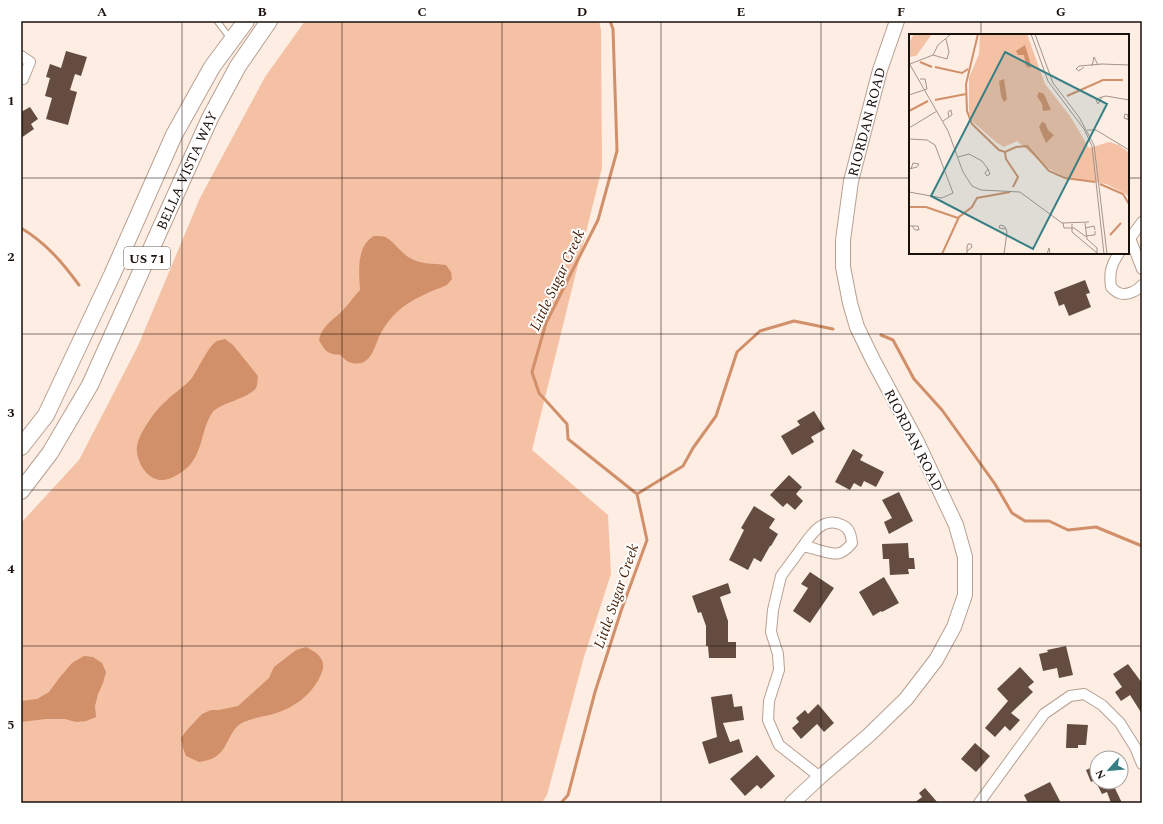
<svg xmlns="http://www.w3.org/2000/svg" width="1163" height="824" viewBox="0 0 1163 824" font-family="Spectral,serif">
<rect width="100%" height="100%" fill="#fdede3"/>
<!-- grass -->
<path fill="#f4c1a4" d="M 305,21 L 599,21 L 601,30 L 602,168 L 532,450 L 608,515 L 611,574 L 584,657 L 547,795 L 542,803 L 21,803 L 21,523 L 79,460 L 138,346 L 200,198 L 265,77 Z"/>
<!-- water -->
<path fill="#d19069" d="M 374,236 C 378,236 384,236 387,238 C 394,242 401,253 410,258 C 422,265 433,263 446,265 L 451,272 L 452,279 L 447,285 C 430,292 410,299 396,313 C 390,319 385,325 381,333 C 374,345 372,370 349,362 C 345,361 343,356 340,355 C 338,354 335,355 333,354 C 326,353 322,346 319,340 C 323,324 333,321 343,310 C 349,304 354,296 360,290 C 359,272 356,246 374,236 Z
M 225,339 L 233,345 L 258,376 C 257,380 258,384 256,388 C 248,399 219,403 212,413 C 201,430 203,451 189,466 C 184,471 171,480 163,480 C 147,481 135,460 137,446 C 139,433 156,409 166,401 C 174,393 184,387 191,379 C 198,370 208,346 217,341 C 219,340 223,340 225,339 Z
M 306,647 C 316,652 327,659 322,672 C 313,695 293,709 270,715 C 260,717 249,719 240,724 C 230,731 228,746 219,754 C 214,759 206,761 199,762 L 186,756 L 183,748 L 181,738 L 187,730 L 202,714 L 211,710 L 219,710 L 238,706 L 269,678 L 274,667 L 296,650 Z
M 84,656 L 93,657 L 102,663 L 106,672 L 103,683 L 98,694 L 95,706 L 96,717 L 86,721 L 76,722 L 65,719 L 46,719 L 21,722 L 21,701 L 37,699 L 49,692 L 60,677 L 72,663 Z"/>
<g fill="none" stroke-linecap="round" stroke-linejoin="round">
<!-- stream -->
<path stroke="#d19069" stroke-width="3" d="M 21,228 C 46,243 62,262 79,285
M 881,335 L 893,340 L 914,379 L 942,410 L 995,484 L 1012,513 L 1025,521 L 1049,521 L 1068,530 L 1096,527 L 1142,546
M 637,494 L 683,466 L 693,448 L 716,416 L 737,352 L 760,331 L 794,321 L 833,329
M 561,803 L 568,795 L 595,692 L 621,611 L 647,540 L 637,494 L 568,439 L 567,424 L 539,393 L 532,372 L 546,323 L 598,220 L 617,151 L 613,29 L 610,21"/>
</g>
<!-- building -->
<path fill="#644d40" d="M 66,51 L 87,57 L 81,76 L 75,74 L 70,90 L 77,92 L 68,125 L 46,119 L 52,98 L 45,96 L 50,78 L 46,77 L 50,64 L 61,68 Z
M 30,107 L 38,119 L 31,124 L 34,129 L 21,138 L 21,112 Z
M 1085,280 L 1090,293 L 1086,294 L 1091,307 L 1069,316 L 1064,304 L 1059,306 L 1054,292 Z
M 814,411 L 825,429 L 811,437 L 814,442 L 792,455 L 781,436 L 800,425 L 797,421 Z
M 853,449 L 863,455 L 860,460 L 884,472 L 876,487 L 864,481 L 861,487 L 854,483 L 850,490 L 835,482 Z
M 789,475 L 802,487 L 796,494 L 803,501 L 795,510 L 787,503 L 783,507 L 770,495 Z
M 899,492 L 913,521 L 889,534 L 884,522 L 892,518 L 882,500 Z
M 754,506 L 775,519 L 769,528 L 778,534 L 771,546 L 770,546 L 761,562 L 754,558 L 748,570 L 729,560 L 744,530 L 741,528 Z
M 908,543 L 909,558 L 914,558 L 915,569 L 908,569 L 909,574 L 890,575 L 889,559 L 883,559 L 882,544 Z
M 810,572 L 834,588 L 810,623 L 793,611 L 808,588 L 801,584 Z
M 884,577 L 899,603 L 882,612 L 881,611 L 873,616 L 859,592 Z
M 728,583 L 731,593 L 720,597 L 728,621 L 728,642 L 736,642 L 736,658 L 709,658 L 708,646 L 706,646 L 706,626 L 701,612 L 698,613 L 692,596 Z
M 1066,646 L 1073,675 L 1059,678 L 1057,668 L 1043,671 L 1039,654 L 1048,652 L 1047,650 Z
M 1128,664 L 1142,683 L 1142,714 L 1130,695 L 1121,701 L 1115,692 L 1122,687 L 1113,674 Z
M 1020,667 L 1034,682 L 1028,687 L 1033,692 L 1011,713 L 1020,720 L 1010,731 L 1005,726 L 995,737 L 985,728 L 1008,701 L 997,689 Z
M 732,694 L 734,707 L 742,706 L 744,720 L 723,723 L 730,742 L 739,739 L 743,752 L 709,764 L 702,742 L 717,737 L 711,697 Z
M 818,704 L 834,723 L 824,732 L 817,724 L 801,739 L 792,728 L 799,722 L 796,718 L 805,710 L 808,714 Z
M 1067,724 L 1088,725 L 1086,745 L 1078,745 L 1078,748 L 1066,748 Z
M 975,743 L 990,756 L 976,772 L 961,759 Z
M 757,755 L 775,776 L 761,789 L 757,785 L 745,796 L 730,779 Z
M 1097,765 L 1097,779 L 1091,782 L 1086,770 Z
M 1050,782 L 1061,803 L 1028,803 L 1024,795 Z
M 1096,782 L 1112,782 L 1122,803 L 1111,803 L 1107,792 L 1102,794 Z
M 925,788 L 938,803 L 914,803 L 922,797 L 919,793 Z"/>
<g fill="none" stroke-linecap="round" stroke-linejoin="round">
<!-- lane casing -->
<g stroke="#b89f90" stroke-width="7">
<path id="lane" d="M 217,21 L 230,38"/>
</g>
<!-- street casing -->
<g stroke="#b89f90" stroke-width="12">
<path id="street" d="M 21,56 L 30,62 L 23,79 L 21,79
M 1130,238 L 1142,269
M 1128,241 L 1142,222
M 1119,253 C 1111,265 1109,273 1111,287 C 1113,289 1116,292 1119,293 C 1127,296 1137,291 1142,285
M 803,546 C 812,533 824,516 842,525 C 850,528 851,536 852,543 C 840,558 834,554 818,550 C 813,548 808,547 803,546 L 781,576 L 773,610 L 771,632 L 778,654 L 779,670 L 769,701 L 768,720 L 779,745 L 820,777
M 979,803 L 1044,714 L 1070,696 L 1084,694 L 1102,705 L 1120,723 L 1135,747 L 1142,764"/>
</g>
<!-- secondary casing -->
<g stroke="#b89f90" stroke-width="16">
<g id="secondary">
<path id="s1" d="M 792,803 L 820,777 L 869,735 L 906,699 L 936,660 L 954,627 L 965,595 L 965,557 L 956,525 L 917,442 L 873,360 L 857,327 L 850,303 L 843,267 L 843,240 L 851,181 L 880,70 L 897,21"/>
</g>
</g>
<!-- primary casing -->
<g stroke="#b89f90" stroke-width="18">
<g id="primary">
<path d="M 21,447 L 46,415 L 112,275 L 174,135 L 212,67 L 246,21"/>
<path id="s2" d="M 21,491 L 50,453 L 90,385 L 210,118 L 238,66 L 269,21"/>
</g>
</g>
<!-- lane -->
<use href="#lane" stroke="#fff" stroke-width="5"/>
<!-- street -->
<use href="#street" stroke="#fff" stroke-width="10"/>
<!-- secondary -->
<use href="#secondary" stroke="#fff" stroke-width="14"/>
<!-- primary -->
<use href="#primary" stroke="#fff" stroke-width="16"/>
</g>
<!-- grid -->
<path fill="none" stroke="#19100b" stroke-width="1" stroke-opacity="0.55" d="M 182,21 L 182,803M 342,21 L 342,803M 502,21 L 502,803M 661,21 L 661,803M 821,21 L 821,803M 981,21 L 981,35M 21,178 L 910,178M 1128,178 L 1142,178M 981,253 L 981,803M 21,334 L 1142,334M 21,490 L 1142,490M 21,646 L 1142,646"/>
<g text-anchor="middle" stroke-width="4" stroke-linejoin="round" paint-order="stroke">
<!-- shield labels -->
<rect fill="#fff" stroke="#5e5854" stroke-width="1" x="124" y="247" width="46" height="22" rx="3"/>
<g font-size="13" font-weight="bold" fill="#19100b">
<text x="147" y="263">US 71</text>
</g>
<!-- street labels -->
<g font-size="14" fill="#19100b" stroke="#fff">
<text dy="5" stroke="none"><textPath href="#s1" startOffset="777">RIORDAN ROAD</textPath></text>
<text dy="5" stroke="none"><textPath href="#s2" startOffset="362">BELLA VISTA WAY</textPath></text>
<text transform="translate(914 440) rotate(63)" y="5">RIORDAN ROAD</text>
</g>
<!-- water labels -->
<g font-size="15" font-style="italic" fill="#451c00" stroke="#fff">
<text transform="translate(557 280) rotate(-65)" y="5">Little Sugar Creek</text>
<text transform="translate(616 596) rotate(-71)" y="5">Little Sugar Creek</text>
</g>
</g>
<!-- overview -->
<g transform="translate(909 34)">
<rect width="220" height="220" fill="#fdede3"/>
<path d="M 5,0 L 23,0 L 7,22 L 0,23 L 0,9 ZM 71,0 L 118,0 L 136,50 L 161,82 L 180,114 L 200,108 L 210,111 L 219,118 L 220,164 L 217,160 L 197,150 L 156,143 L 139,134 L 108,107 L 95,113 L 88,109 L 64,88 L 60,79 L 60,44 L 70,20 Z" fill="#f4c1a4"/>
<path d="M 116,11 L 122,31 L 121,34 L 117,32 L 115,21 L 109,21 L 107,17 ZM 95,45 L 98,65 L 95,68 L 92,62 L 90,47 ZM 130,58 L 135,60 L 142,76 L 134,77 L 133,70 L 128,62 ZM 133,88 L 136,89 L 139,96 L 145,101 L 137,109 L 130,93 Z" fill="#d19069"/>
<path fill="none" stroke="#d19069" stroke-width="2" d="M 69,0 L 57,50 L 58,77 L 63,90 L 90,116 L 96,118 L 107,113 L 118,112 L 140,137 L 156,144 L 186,148M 11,28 L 23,33M 26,33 L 53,39 L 59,35M 158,62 L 194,46 L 214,46M 26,66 L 57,60M 0,77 L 19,67M 96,118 L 97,125 L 109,143 L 104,153M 191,150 L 214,160 L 220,170M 0,173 L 17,173 L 49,184M 201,201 L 212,189M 33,220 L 50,183 L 63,173 L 68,164 L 101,158"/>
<path fill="none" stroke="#a2958d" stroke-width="1" d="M 122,0 L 139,47 L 175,95 L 183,112 L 195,220M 126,0 L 144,49 L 170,83 L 185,111 L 198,220M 24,21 L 38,25 L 40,18 L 37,5M 0,29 L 39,97 L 54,138 L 63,152 L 72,156 L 111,158 L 153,189 L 180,188M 1,30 L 24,21 L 29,11 L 42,0M 183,32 L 185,23 L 189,31M 175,33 L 170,37 L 167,35 L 170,32 L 193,30 L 220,31M 0,61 L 18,55 L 16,45 L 11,45M 193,63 L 189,70 L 187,66 L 190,64 L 193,63 L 197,62 L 220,66M 219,86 L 219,81 L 216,80 L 215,84 L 220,86M 34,87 L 43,81 L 42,76 L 39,78 L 40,83M 0,94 L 28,77M 178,96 L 187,96 L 220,116M 0,105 L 18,106 L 26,111 L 44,159 L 33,164 L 0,158M 49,123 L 60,120 L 73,127 L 79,135 L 76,139 L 78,142 L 81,140 L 79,135M 0,135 L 8,133 L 10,130 L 4,129 L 2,135M 154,189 L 155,194 L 165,194 L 176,202 L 186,201 L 186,197M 163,190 L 163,198 L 188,219 L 188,214 L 178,205 L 176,189M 0,192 L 9,192 L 10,196 L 6,196 L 3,192M 176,194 L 185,192 L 186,196M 58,220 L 58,213 L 59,210 L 62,210 L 63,213 L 58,217M 95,220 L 98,198 L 97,195 L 95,192 L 91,191 L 90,194 L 97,195M 138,220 L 140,214 L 141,220"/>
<path fill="#377f85" fill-opacity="0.15" stroke="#377f85" stroke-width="2" d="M 96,18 L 198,70 L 124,215 L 22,162 Z"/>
<rect width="220" height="220" fill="none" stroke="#19100b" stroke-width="2"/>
</g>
<!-- border -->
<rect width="1163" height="824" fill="none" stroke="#ffffff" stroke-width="44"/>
<!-- north arrow -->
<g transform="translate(1109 770) rotate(243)"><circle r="19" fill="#ffffff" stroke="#a39f9d"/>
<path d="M0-3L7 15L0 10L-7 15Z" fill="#377f85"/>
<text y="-6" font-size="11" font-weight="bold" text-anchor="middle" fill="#19100b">N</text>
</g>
<rect x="22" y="22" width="1119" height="780" fill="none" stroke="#19100b" stroke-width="1.5"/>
<g font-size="13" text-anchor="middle" font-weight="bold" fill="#19100b">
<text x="102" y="16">A</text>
<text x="262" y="16">B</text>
<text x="422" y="16">C</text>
<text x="582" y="16">D</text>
<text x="741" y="16">E</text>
<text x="901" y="16">F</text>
<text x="1061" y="16">G</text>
<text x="11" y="105">1</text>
<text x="11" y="261">2</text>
<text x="11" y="417">3</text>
<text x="11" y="573">4</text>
<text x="11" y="729">5</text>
</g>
</svg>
